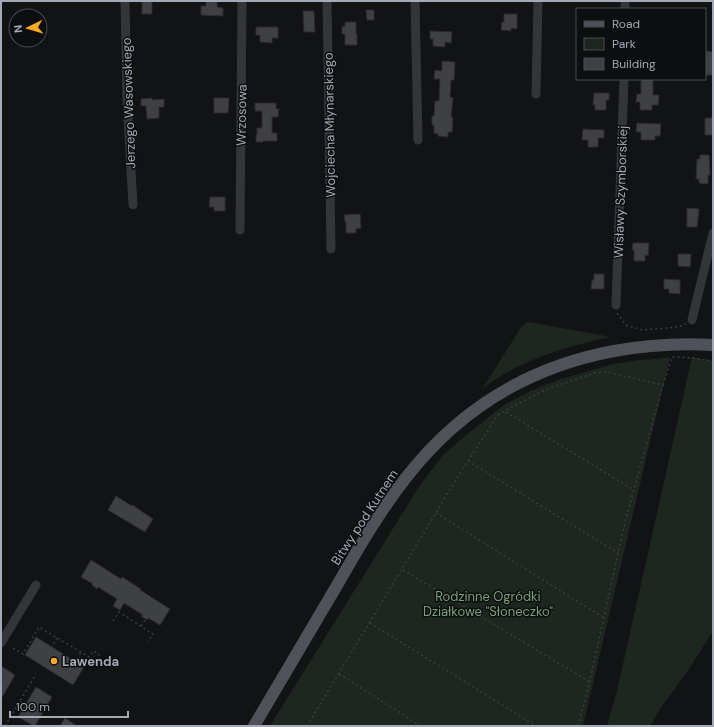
<svg xmlns="http://www.w3.org/2000/svg" width="714" height="727" viewBox="0 0 714 727" font-family="'DM Sans',sans-serif">
<rect width="100%" height="100%" fill="#121314"/>
<!-- green -->
<path fill="#1e271f" d="M 527,322 L 534,323 L 611,337 C 567,346 517,361 482,389 L 522,326 Z
M 670,357 L 583,726 L 270,726 L 420,485 L 443,455 L 466,435 L 504,405 L 530,391 L 561,379 L 613,364 L 640,360 L 655,359 Z
M 692,357 L 713,361 L 713,631 L 689,669 L 660,709 L 650,726 L 607,726 L 617,691 Z"/>
<!-- building -->
<path fill="#3e4044" stroke="#2c2c30" d="M 142,1 L 152,1 L 152,14 L 142,14 Z
M 206,1 L 217,1 L 217,7 L 223,8 L 223,16 L 201,15 L 201,6 L 206,6 Z
M 366,10 L 374,10 L 374,20 L 367,20 Z
M 303,11 L 314,11 L 315,32 L 304,32 Z
M 504,14 L 517,14 L 517,29 L 511,28 L 511,31 L 501,30 L 502,22 L 504,22 Z
M 345,22 L 356,22 L 356,34 L 357,34 L 357,45 L 345,45 L 345,34 L 342,34 L 342,27 L 345,26 Z
M 256,27 L 278,27 L 278,38 L 272,38 L 272,43 L 260,42 L 260,35 L 256,35 Z
M 430,31 L 452,32 L 451,43 L 445,42 L 445,47 L 433,46 L 433,39 L 430,39 Z
M 706,51 L 713,52 L 713,75 L 705,75 Z
M 442,61 L 455,62 L 454,80 L 451,80 L 450,97 L 453,98 L 451,117 L 453,117 L 452,132 L 448,132 L 448,137 L 438,136 L 438,134 L 434,133 L 434,125 L 432,125 L 432,116 L 434,116 L 435,101 L 439,101 L 440,79 L 434,79 L 435,70 L 442,71 Z
M 641,79 L 653,79 L 653,95 L 659,95 L 658,105 L 652,105 L 652,110 L 640,110 L 640,102 L 636,102 L 637,94 L 641,94 Z
M 594,93 L 609,93 L 609,100 L 606,100 L 606,110 L 595,110 L 595,105 L 593,105 Z
M 152,98 L 152,100 L 164,99 L 164,107 L 159,107 L 159,118 L 147,119 L 146,106 L 141,106 L 141,99 Z
M 214,98 L 229,98 L 228,113 L 214,113 Z
M 255,103 L 276,103 L 276,109 L 279,109 L 278,117 L 272,117 L 272,133 L 277,133 L 277,141 L 263,141 L 263,142 L 256,142 L 256,135 L 257,135 L 257,128 L 262,128 L 262,111 L 255,111 Z
M 705,118 L 713,118 L 713,135 L 705,135 Z
M 637,123 L 661,124 L 660,136 L 655,136 L 655,140 L 641,140 L 641,132 L 636,132 Z
M 583,129 L 604,130 L 604,138 L 598,138 L 598,147 L 588,147 L 588,140 L 582,140 Z
M 700,155 L 709,155 L 710,175 L 708,175 L 708,184 L 699,183 L 699,179 L 696,179 L 697,159 L 700,159 Z
M 210,197 L 225,197 L 225,211 L 214,211 L 214,207 L 209,207 Z
M 687,208 L 699,209 L 697,227 L 687,227 Z
M 360,214 L 361,228 L 356,229 L 356,233 L 346,233 L 346,222 L 345,222 L 344,215 Z
M 633,243 L 649,243 L 648,256 L 645,255 L 645,261 L 634,261 L 634,250 L 632,250 Z
M 678,254 L 691,254 L 690,267 L 678,266 Z
M 594,274 L 604,274 L 604,289 L 591,289 L 592,280 L 594,280 Z
M 664,279 L 680,280 L 680,294 L 669,293 L 669,289 L 664,289 Z
M 116,496 L 132,506 L 133,505 L 138,509 L 153,519 L 145,532 L 108,510 Z
M 91,560 L 121,579 L 122,577 L 141,589 L 140,590 L 170,609 L 160,625 L 148,618 L 147,620 L 141,616 L 143,615 L 124,603 L 120,610 L 113,606 L 117,599 L 98,587 L 97,589 L 92,585 L 93,584 L 81,577 Z
M 36,637 L 84,667 L 73,685 L 25,655 Z
M 1,666 L 15,675 L 1,699 Z
M 36,687 L 52,697 L 35,726 L 34,726 L 18,717 Z
M 65,718 L 77,726 L 60,726 Z"/>
<g fill="none" stroke-linecap="round" stroke-linejoin="round">
<!-- path -->
<path stroke="#393c40" stroke-width="1.5" stroke-dasharray="2 3" stroke-linecap="butt" d="M 617,313 L 626,325 L 642,330 L 668,328 L 682,326 L 686,324
M 663,385 L 672,357 L 693,358 L 713,361
M 506,412 L 634,490
M 468,461 L 618,553
M 436,513 L 604,618
M 403,570 L 590,682
M 113,621 L 119,612 L 153,634 L 148,642
M 370,623 L 536,726
M 141,626 L 146,619
M 13,648 L 23,654 L 39,627 L 89,657 L 93,651 L 100,655
M 51,648 L 57,638
M 74,663 L 81,652
M 339,674 L 421,726
M 20,701 L 25,705
M 5,726 L 36,674
M 307,726 L 460,473 L 498,415 L 510,408 L 541,392 L 553,387 L 595,373 L 606,372 L 663,385 L 625,522 L 588,689 L 578,726"/>
<!-- minor -->
<path stroke="#333539" stroke-width="9" d="M 125,1 L 127,100 L 133,205
M 327,1 L 331,249
M 415,1 L 418,140
M 625,9 L 625,1
M 536,94 L 538,1
M 240,230 L 242,1
M 616,305 L 624,79
M 692,320 L 713,233
M 1,643 L 36,585"/>
<!-- major -->
<path stroke="#4f5259" stroke-width="12" d="M 254,726 C 282,678 311,630 339,582 C 359,547 380,511 405,479 C 458,410 528,367 614,351 C 647,345 680,343 713,345"/>
</g>
<!-- markers -->
<circle fill="#fbaa24" stroke="#0d0e0f" stroke-width="1.5" cx="54" cy="661" r="4"/>
<g text-anchor="middle" stroke-width="3" stroke-linejoin="round" paint-order="stroke">
<!-- street labels -->
<g font-size="13" fill="#a3aab6" stroke="#0d0e0f">
<text transform="translate(128 103) rotate(-92)" y="5">Jerzego Wasowskiego</text>
<text transform="translate(241 115) rotate(-89)" y="5">Wrzosowa</text>
<text transform="translate(329 125) rotate(-91)" y="5">Wojciecha Młynarskiego</text>
<text transform="translate(620 192) rotate(-88)" y="5">Wisławy Szymborskiej</text>
<text transform="translate(364 517) rotate(-57)" y="5">Bitwy pod Kutnem</text>
</g>
<!-- park labels -->
<g font-size="13" fill="#79a27a" stroke="#0d0e0f">
<text x="488" y="601">Rodzinne Ogródki<tspan x="488" dy="15">Działkowe "Słoneczko"</tspan></text>
</g>
<!-- poi labels -->
<g font-size="13" font-weight="bold" fill="#a3aab6" stroke="#0d0e0f" text-anchor="start">
<text x="62" y="666">Lawenda</text>
</g>
</g>
<!-- border -->
<rect width="714" height="727" fill="none" stroke="#a3aab6" stroke-width="4"/>
<!-- legend -->
<rect x="576" y="8" width="130" height="72" fill="#0d0e0f" stroke="#494c52"/>
<rect x="584" y="21" width="20" height="6" fill="#4f5259" stroke="#494c52"/>
<text x="612" y="28" font-size="12" fill="#a3aab6">Road</text>
<rect x="584" y="38" width="20" height="12" fill="#1e271f" stroke="#494c52"/>
<text x="612" y="48" font-size="12" fill="#a3aab6">Park</text>
<rect x="584" y="58" width="20" height="12" fill="#3e4044" stroke="#494c52"/>
<text x="612" y="68" font-size="12" fill="#a3aab6">Building</text>
<!-- north arrow -->
<g transform="translate(28 28) rotate(265)"><circle r="19" fill="#0d0e0f" stroke="#494c52"/>
<path d="M0-3L7 15L0 10L-7 15Z" fill="#fbaa24"/>
<text y="-6" font-size="11" font-weight="bold" text-anchor="middle" fill="#a3aab6">N</text>
</g>
<!-- scale -->
<path d="M10 711v6h118v-6" fill="none" stroke="#a3aab6" stroke-width="2"/>
<text x="16" y="711" font-size="12" fill="#a3aab6" stroke="#0d0e0f" stroke-width="3" paint-order="stroke">100 m</text>
</svg>
